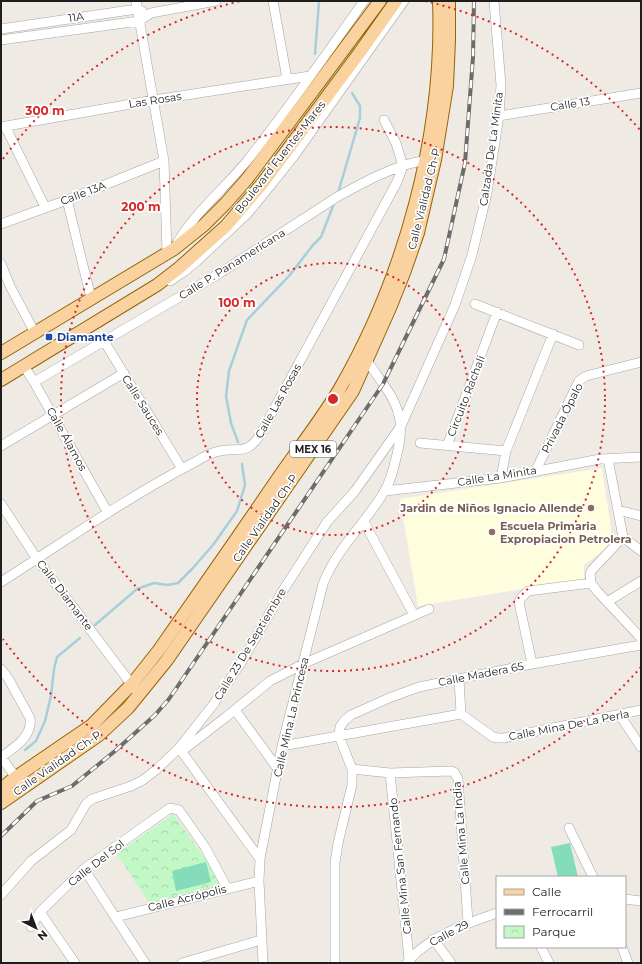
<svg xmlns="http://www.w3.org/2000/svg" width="642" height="964" viewBox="0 0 642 964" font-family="Montserrat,sans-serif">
<defs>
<pattern id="park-crowns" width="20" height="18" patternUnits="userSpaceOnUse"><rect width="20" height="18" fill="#c2f8c6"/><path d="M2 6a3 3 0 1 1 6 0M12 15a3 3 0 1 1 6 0" fill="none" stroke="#a6d4aa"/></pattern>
</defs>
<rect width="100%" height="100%" fill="#efebe4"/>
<!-- education -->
<path fill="#fefede" d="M 602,468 L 613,543 L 584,565 L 584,579 L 418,606 L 400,499 Z"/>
<!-- park -->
<path fill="url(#park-crowns)" d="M 173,814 L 212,868 L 219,885 L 149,903 L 117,854 Z"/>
<!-- pitch -->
<path fill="#84dcba" d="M 570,843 L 578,877 L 558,877 L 551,847 Z
M 206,862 L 211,882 L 176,891 L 172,871 Z"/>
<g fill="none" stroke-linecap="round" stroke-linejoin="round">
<!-- stream -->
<path stroke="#a6cfdb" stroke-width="2.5" d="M 315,54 L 319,1
M 338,193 L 360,118 L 360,106 L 352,93
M 238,442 L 231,423 L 226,396 L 229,371 L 247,320 L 289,276 L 313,245 L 321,237 L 335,201
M 95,625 L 137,589 L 154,583 L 167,585 L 178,583 L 192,569 L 213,545 L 237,511 L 245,485 L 242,464
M 25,750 L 36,741 L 45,721 L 51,696 L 54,669 L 57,657 L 80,638"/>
<!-- minor casing -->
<g stroke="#a5a5a5" stroke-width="10">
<path id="minor" d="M 136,1 L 164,161 L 167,253
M 273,1 L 287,79
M 1,29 L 137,9 L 142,11
M 1,40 L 139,21 L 151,13 L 216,1
M 499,116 L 641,93
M 5,126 L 45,207
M 1,127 L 154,100 L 310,76
M 67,200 L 91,298
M 1,224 L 67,200 L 164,161
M 176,245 C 194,213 224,189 247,161 C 288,109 326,55 364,1
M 1,264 L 10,286 L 35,333
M 170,281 L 185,271 L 197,261 L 248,213 L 262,196 L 294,156 L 404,1
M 475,304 L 579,345
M 104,341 L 182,469
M 24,366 L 34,382 L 108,513
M 34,382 L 217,275 L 337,197 C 364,182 398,163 429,160
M 420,443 L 506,451
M 1,446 L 124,373
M 447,446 L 497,312
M 608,459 L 623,537 L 641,551
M 536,470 L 579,381 L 586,376 L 641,362
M 501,478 L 506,451 L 553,334
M 385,491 L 501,478 L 600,459 L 641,457
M 1,504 L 37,559 L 135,689
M 618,510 L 641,516
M 364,522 L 414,615
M 1,582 C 65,541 128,497 195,462 C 203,457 212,452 220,451 C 240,447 246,456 260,435 L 397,182 L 403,166 L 396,143 L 384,120
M 591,583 L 597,591 L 641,638
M 607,602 L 641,581
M 532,664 L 519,602 L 521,598 L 528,591 L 591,583 L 590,574 L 592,570 L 623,537
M 1,669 L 8,678 L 30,718 C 33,736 14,748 1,757 L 23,787
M 459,679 L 461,714
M 235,710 L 278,769
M 619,714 L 641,747
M 282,746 L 461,714 L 493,737 L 498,738 L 504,738 L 641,710
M 179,748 L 260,859
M 182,751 L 226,717 L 270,681 L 303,664 L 429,609
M 352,769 L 390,773 L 451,771 L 454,772 L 458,779 L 468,922
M 390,773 L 409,959
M 569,828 L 593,877
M 84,869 L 145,963
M 1,895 L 31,861 L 71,830 L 86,804 L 92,799 L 131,786 L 143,780 L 156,770 L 179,748 L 213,705 L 242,661 L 282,592 L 327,522 L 355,491 L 401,426 L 455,305 L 472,255 L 487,193 L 499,116 L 501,85 L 494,1
M 625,899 L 641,901
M 40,912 L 75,963
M 116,917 L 259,881
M 31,927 L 40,912 L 84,869 L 170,808 L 179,810 L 205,847 L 227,888
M 433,939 L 451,963
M 541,947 L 549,963
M 622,947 L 628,963
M 182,963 L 261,940
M 263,963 L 259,881 L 260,859 L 282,746 L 323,584 C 337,548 365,524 384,492 C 391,481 394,467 397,454 C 404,426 401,409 384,385 C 378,377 372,366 364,359
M 335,963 L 335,863 L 338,843 L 352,785 L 352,769 L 339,736 L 340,727 L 344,721 L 351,715 L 389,698 L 419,687 L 532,664 L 641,645
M 407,963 C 427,937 467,923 497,913"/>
</g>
<!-- major casing -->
<g stroke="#946404" stroke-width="14">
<path id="major" d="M 1,353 L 174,249 L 204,225 L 226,203 L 247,179 L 380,1
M 1,380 L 157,285 L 179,268 L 226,226 L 262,184 L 360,52 L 396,1
M 1,789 L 16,777 L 92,725 L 132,684 L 159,650 C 201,590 242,531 283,471 C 302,444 322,418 339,390 C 405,276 444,133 439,1
M 1,803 L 99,735 L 128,708 L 167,660 L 353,391 L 390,308 L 404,273 L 418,233 L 435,160 L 447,86 L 449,40 L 449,1"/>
</g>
<!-- minor -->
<use href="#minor" stroke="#fff" stroke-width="9"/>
<!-- major -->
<use href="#major" stroke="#f9d29f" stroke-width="12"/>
<!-- rail casing -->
<g stroke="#6c6c6c" stroke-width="4">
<path id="rail" d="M 1,836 L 37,801 L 72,786 L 115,751 L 155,715 L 169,699 L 383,384 L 444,259 L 465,163 L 473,57 L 474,1"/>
</g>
<!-- rail -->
<use href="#rail" stroke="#fff" stroke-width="2.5" stroke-dasharray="8" stroke-linecap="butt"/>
</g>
<!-- distance rings -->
<g fill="none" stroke="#d62828" stroke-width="2" stroke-dasharray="2 4">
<circle cx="333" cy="399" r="136"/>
<circle cx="333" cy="399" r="272"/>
<path d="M641 667A408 408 0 0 1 3 639M3 159A408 408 0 0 1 241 1M425 1A408 408 0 0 1 641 131"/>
</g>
<!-- markers -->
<rect fill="#1a4fb4" stroke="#fff" stroke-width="1.5" x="45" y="333" width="8" height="8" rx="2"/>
<g fill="#8d6e63" stroke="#fff" stroke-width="1.5">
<circle cx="591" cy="508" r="4"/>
<circle cx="492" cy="532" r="4"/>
</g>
<g text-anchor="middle" stroke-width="3.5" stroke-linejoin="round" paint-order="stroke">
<!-- shield labels -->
<rect fill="#fff" stroke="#626262" stroke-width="1" x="290" y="441" width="46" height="16" rx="3"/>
<g font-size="10" font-weight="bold" fill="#1e1e1e">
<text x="313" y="453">MEX 16</text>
</g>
<!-- street labels -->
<g font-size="11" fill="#1e1e1e" stroke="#fff">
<text transform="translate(76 17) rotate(-8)" y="4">11A</text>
<text transform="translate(155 100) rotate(-9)" y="4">Las Rosas</text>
<text transform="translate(570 104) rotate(-9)" y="4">Calle 13</text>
<text transform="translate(491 149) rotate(-82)" y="4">Calzada De La Minita</text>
<text transform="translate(280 157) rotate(-52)" y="4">Boulevard Fuentes Mares</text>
<text transform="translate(83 193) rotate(-21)" y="4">Calle 13A</text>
<text transform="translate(424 199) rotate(-76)" y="4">Calle Vialidad Ch-P</text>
<text transform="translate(232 264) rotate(-32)" y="4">Calle P. Panamericana</text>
<text transform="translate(466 396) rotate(-69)" y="4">Circuito Rachali</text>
<text transform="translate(278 401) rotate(-61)" y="4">Calle Las Rosas</text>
<text transform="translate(143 405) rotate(58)" y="4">Calle Sauces</text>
<text transform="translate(562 418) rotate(-63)" y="4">Privada Ópalo</text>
<text transform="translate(67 439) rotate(61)" y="4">Calle Álamos</text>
<text transform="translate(497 476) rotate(-9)" y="4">Calle La Minita</text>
<text transform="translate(265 518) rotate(-55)" y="4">Calle Vialidad Ch-P</text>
<text transform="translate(65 595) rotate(53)" y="4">Calle Diamante</text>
<text transform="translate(250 644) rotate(-59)" y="4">Calle 23 De Septiembre</text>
<text transform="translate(481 674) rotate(-11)" y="4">Calle Madera 65</text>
<text transform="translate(291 717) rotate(-77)" y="4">Calle Mina La Princesa</text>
<text transform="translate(569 725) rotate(-11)" y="4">Calle Mina De La Perla</text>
<text transform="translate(57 763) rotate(-35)" y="4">Calle Vialidad Ch-P</text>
<text transform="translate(461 833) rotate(-95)" y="4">Calle Mina La India</text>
<text transform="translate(96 863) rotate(-38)" y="4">Calle Del Sol</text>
<text transform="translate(400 866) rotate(-96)" y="4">Calle Mina San Fernando</text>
<text transform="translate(187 898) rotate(-14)" y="4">Calle Acrópolis</text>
<text transform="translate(449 933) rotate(-28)" y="4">Calle 29</text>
</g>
<!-- transit labels -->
<g font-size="11" font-weight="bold" fill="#164399" stroke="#fff" text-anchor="start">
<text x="57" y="341">Diamante</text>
</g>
<!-- education labels -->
<g font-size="11" font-weight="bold" fill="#785e54" stroke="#fff" text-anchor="end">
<text x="583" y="512">Jardin de Niños Ignacio Allende</text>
<text x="500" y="530" text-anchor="start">Escuela Primaria<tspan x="500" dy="13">Expropiacion Petrolera</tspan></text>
</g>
</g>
<circle cx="333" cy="399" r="6" fill="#d62828" stroke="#fff" stroke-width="2"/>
<g font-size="12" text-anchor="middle" font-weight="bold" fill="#d62828" stroke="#fff" stroke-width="3.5" stroke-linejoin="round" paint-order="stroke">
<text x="45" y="115">300 m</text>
<text x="141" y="211">200 m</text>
<text x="237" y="307">100 m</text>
</g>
<!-- border -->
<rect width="642" height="964" fill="none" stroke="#1e1e1e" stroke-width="4"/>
<!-- legend -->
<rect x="496" y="876" width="130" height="72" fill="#ffffff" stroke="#a5a5a5"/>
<rect x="504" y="889" width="20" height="6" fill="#f9d29f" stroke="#a5a5a5"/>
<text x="532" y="896" font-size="12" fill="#1e1e1e">Calle</text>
<rect x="504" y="909" width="20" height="6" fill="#6c6c6c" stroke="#a5a5a5"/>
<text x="532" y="916" font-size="12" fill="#1e1e1e">Ferrocarril</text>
<rect x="504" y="926" width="20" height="12" fill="url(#park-crowns)" stroke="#a5a5a5"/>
<text x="532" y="936" font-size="12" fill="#1e1e1e">Parque</text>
<!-- north arrow -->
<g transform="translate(36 928) rotate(138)" stroke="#ffffff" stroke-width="3" paint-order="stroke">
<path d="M0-3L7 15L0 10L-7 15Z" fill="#1e1e1e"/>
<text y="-6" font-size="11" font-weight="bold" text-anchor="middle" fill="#1e1e1e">N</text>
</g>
</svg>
